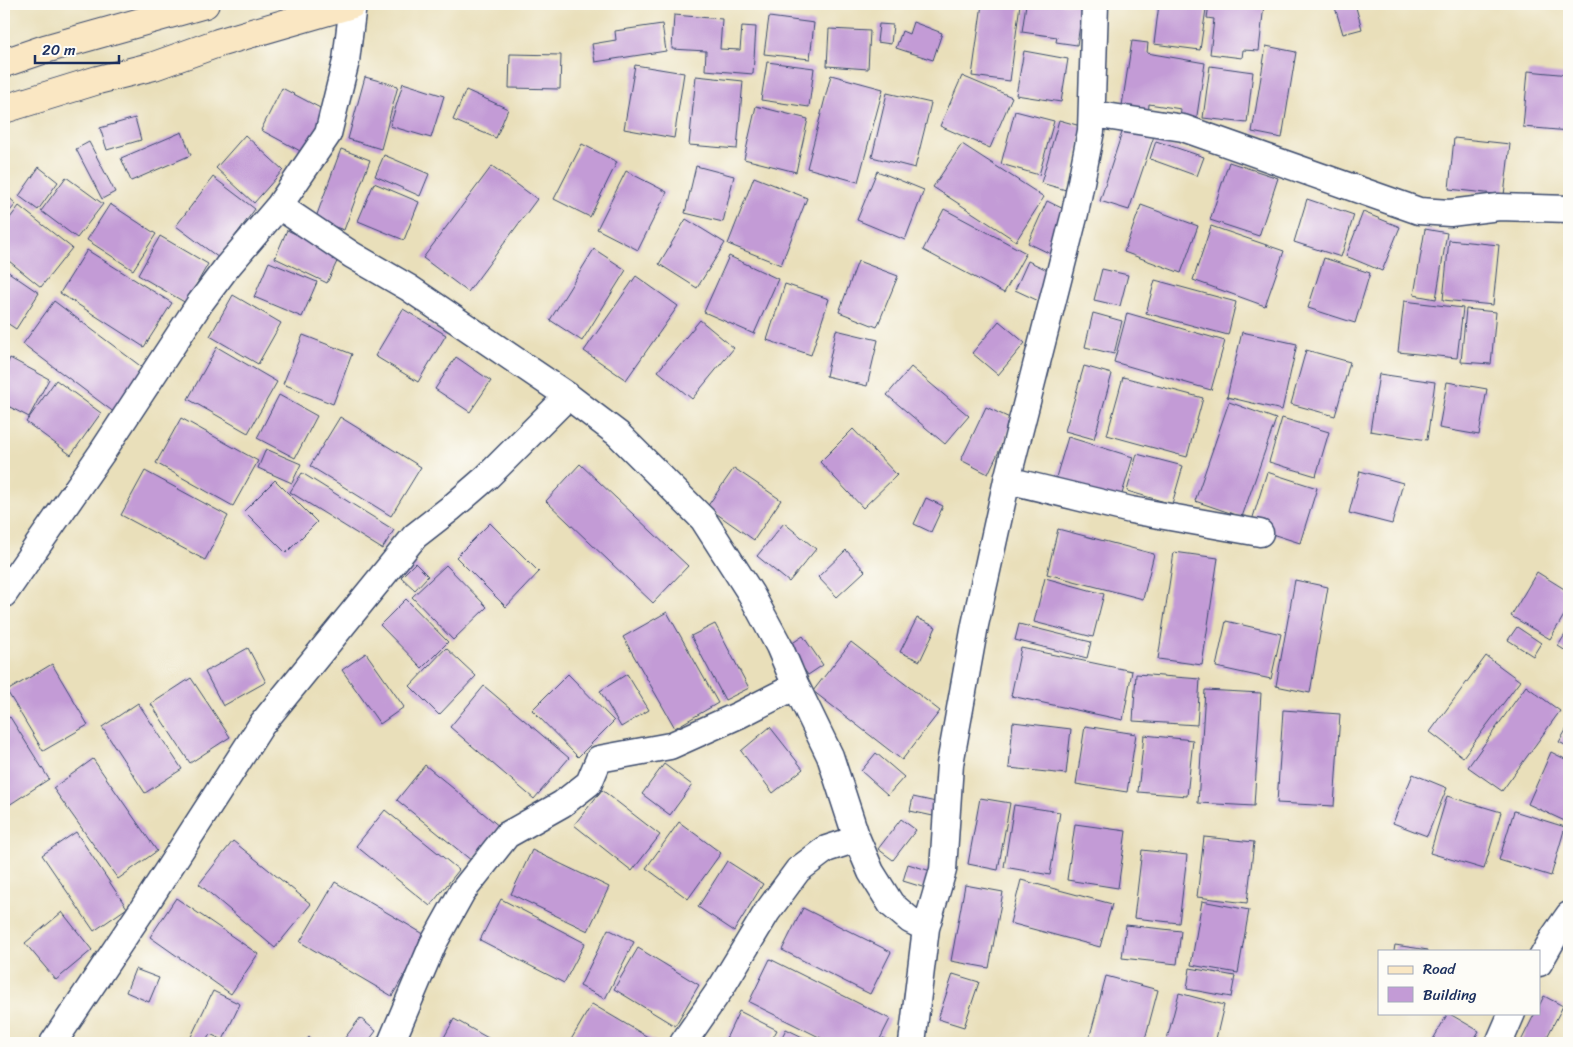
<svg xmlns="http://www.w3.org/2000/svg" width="1573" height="1047" viewBox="0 0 1573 1047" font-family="Sriracha,sans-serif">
<rect width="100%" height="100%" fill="#fdfcf7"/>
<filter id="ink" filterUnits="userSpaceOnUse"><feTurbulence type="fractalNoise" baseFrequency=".02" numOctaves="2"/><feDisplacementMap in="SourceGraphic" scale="10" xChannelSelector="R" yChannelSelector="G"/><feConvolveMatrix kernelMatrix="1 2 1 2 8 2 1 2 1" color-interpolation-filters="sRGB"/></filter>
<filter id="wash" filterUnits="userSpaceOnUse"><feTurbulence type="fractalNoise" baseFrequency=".0096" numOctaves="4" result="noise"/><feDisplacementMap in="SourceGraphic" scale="20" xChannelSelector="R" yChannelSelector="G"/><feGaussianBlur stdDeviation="1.12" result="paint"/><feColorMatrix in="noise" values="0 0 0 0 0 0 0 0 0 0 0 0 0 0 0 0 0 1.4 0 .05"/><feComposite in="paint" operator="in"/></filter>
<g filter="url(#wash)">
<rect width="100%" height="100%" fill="#e9dfba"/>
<g id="blocks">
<!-- building -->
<path fill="#c39bd6" d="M 982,4 L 1020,4 L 1010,81 L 972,76 Z
M 1026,4 L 1083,4 L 1077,45 L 1056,42 L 1057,37 L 1022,32 Z
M 1159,4 L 1206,9 L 1200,50 L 1154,44 Z
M 1209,4 L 1264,4 L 1259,51 L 1243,50 L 1242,58 L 1210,54 L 1214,19 L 1207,18 Z
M 1334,4 L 1355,4 L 1362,29 L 1343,34 Z
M 674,15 L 722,19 L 720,49 L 740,50 L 742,26 L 756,27 L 753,74 L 705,70 L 706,51 L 672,49 Z
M 769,17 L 814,23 L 810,59 L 764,54 Z
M 913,22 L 942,33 L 933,60 L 896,48 L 902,31 L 909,34 Z
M 662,24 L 666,51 L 595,62 L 592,44 L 616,40 L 615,31 Z
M 879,24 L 893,25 L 891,44 L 877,42 Z
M 829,29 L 870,31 L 868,69 L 827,66 Z
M 1132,41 L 1148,43 L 1147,53 L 1205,63 L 1196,122 L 1180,120 L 1181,109 L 1149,104 L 1148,117 L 1121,112 Z
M 1266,46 L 1296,52 L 1282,138 L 1252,132 Z
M 1024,51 L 1068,59 L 1061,102 L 1016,95 Z
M 510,54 L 561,55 L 560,89 L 509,88 Z
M 767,62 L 814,68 L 809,107 L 761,100 Z
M 635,65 L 684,73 L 674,138 L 624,129 Z
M 1210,66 L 1253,72 L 1247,123 L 1203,118 Z
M 1528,71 L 1569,75 L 1569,131 L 1523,127 Z
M 831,75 L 883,89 L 858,182 L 807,168 Z
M 696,76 L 743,81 L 737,149 L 689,145 Z
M 962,76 L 1012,97 L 990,148 L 940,126 Z
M 365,77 L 398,86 L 381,149 L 348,139 Z
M 403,83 L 444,96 L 431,138 L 390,126 Z
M 282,88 L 326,111 L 304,153 L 261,130 Z
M 466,90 L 508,109 L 496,138 L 453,120 Z
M 887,93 L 931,103 L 915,168 L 872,157 Z
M 756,106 L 808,119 L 796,172 L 744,159 Z
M 1015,111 L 1054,121 L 1039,175 L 1001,164 Z
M 135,118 L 141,140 L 107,150 L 100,128 Z
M 1059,120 L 1084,127 L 1066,190 L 1041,183 Z
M 1126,120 L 1156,130 L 1129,210 L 1100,201 Z
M 182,132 L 191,155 L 131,181 L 121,158 Z
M 245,135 L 283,170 L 254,203 L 216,168 Z
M 1454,138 L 1510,144 L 1504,195 L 1449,189 Z
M 1156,141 L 1204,157 L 1197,176 L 1150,159 Z
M 89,142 L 115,192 L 102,199 L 76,149 Z
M 582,144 L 617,162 L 590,217 L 554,199 Z
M 962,144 L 1044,197 L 1016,241 L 933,187 Z
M 341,149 L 370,160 L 344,230 L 315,220 Z
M 384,155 L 429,174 L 420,196 L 375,176 Z
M 1229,162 L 1278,178 L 1259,236 L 1210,220 Z
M 492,166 L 537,199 L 468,292 L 423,258 Z
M 696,166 L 734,176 L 723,222 L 685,213 Z
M 39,167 L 58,182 L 38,210 L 19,196 Z
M 626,171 L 667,192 L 638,250 L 597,229 Z
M 877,171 L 924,190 L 905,240 L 857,220 Z
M 66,177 L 103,204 L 77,238 L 41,211 Z
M 213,177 L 255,209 L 219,258 L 176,226 Z
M 754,177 L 807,198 L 781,265 L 728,244 Z
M 374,183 L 419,202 L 404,240 L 358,221 Z
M 4,193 L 16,204 L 4,218 Z
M 1307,199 L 1354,215 L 1341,257 L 1294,242 Z
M 1047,201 L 1072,213 L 1053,255 L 1028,243 Z
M 110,204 L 156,234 L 133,270 L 87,240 Z
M 1141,205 L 1198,226 L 1181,273 L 1124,252 Z
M 19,206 L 72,248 L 41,287 L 4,257 L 4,226 Z
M 944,209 L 1026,253 L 1004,293 L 923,250 Z
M 1363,212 L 1400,227 L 1382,271 L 1346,256 Z
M 686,219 L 725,243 L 697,288 L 659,264 Z
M 1211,226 L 1284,251 L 1265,306 L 1193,280 Z
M 1425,229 L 1447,233 L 1436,299 L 1414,295 Z
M 287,230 L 340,255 L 327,283 L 275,258 Z
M 160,236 L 208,264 L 186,303 L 138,275 Z
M 1449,240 L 1499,245 L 1493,305 L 1443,300 Z
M 594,249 L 626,270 L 582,341 L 550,320 Z
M 87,250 L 172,303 L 144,347 L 60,293 Z
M 729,256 L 778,279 L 754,334 L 704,312 Z
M 1324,258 L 1370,273 L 1355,323 L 1308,308 Z
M 858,261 L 898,276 L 877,327 L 839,312 Z
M 1028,261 L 1056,274 L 1043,303 L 1015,290 Z
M 269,262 L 317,282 L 302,317 L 254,297 Z
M 4,269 L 39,293 L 16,329 L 4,321 Z
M 1102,269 L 1128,275 L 1120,306 L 1094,300 Z
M 636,276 L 678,306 L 626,380 L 584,351 Z
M 1155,280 L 1236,302 L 1228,335 L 1146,313 Z
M 785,284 L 829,299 L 811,355 L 767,340 Z
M 233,295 L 281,323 L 258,364 L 210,336 Z
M 54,301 L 147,371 L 115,413 L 23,344 Z
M 1404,301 L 1463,308 L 1457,358 L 1398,352 Z
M 403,309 L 446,335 L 418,382 L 375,356 Z
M 1466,309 L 1496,312 L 1491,364 L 1461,362 Z
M 1093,313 L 1122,321 L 1114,354 L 1085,347 Z
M 1127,313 L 1225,341 L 1211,390 L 1114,362 Z
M 700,320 L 734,348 L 692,399 L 658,371 Z
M 999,321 L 1025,343 L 998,375 L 972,353 Z
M 836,330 L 878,340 L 867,386 L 826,376 Z
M 1242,332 L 1297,344 L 1282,410 L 1227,397 Z
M 303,335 L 352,354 L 333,404 L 283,384 Z
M 217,347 L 277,382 L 248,433 L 188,399 Z
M 1306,350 L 1350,362 L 1335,416 L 1291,404 Z
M 456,357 L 491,381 L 470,412 L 435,389 Z
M 10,358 L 49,379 L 29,417 L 4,404 L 4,371 Z
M 1084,366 L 1112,374 L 1094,439 L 1065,431 Z
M 911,367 L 969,416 L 945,444 L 887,395 Z
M 1379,374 L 1435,382 L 1427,440 L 1370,431 Z
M 1123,377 L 1203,398 L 1187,457 L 1107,435 Z
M 56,380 L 101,413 L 71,455 L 26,422 Z
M 1447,382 L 1487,389 L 1479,435 L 1439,428 Z
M 279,395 L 317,416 L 295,458 L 257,438 Z
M 1229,402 L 1276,419 L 1242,517 L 1195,501 Z
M 986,407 L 1014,420 L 988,474 L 961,460 Z
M 340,417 L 421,467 L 391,516 L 310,466 Z
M 181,418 L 258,461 L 233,506 L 156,463 Z
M 1282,418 L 1329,432 L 1316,476 L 1269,462 Z
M 853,429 L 897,475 L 863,508 L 820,462 Z
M 1068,437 L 1133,457 L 1119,504 L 1054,484 Z
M 266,449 L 301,464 L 292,483 L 258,468 Z
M 1137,454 L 1183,466 L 1172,504 L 1127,491 Z
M 580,464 L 688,566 L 653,603 L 546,501 Z
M 734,468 L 781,500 L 754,540 L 707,507 Z
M 145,471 L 228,516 L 205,560 L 121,515 Z
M 1360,471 L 1403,483 L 1392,524 L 1349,513 Z
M 1267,472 L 1317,488 L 1300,543 L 1250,527 Z
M 302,473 L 394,530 L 382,549 L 290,492 Z
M 275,480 L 317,522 L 286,553 L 244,511 Z
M 926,498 L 943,506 L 931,532 L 914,524 Z
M 490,523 L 539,572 L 506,607 L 456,557 Z
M 784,523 L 816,549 L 789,582 L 757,556 Z
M 1058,529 L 1154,554 L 1143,599 L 1047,574 Z
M 846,550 L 865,571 L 837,597 L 818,577 Z
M 1174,552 L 1218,558 L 1202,665 L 1158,659 Z
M 415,563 L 428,576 L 415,590 L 401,577 Z
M 446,565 L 487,607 L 453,640 L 412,597 Z
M 1537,572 L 1569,592 L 1569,607 L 1550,639 L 1511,616 Z
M 1045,578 L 1104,594 L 1093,637 L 1034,622 Z
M 1295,580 L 1328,587 L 1310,693 L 1276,686 Z
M 406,599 L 448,642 L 422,668 L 380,625 Z
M 667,612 L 718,703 L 675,728 L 623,637 Z
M 917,618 L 936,627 L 920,661 L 900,652 Z
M 1226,621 L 1281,634 L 1271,679 L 1216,667 Z
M 715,624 L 749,688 L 725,700 L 691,636 Z
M 1019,624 L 1091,642 L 1087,658 L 1015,640 Z
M 1517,627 L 1541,643 L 1533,656 L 1508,640 Z
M 1569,628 L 1569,653 L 1558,646 Z
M 803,636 L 823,665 L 808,675 L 788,646 Z
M 851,642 L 940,711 L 902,760 L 813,691 Z
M 248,648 L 266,682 L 223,706 L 205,672 Z
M 446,648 L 476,676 L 439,715 L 410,686 Z
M 1021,648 L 1132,671 L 1123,720 L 1011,696 Z
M 366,653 L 404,707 L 380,724 L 342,670 Z
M 1486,656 L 1520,681 L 1463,757 L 1430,732 Z
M 52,664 L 88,725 L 43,751 L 7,691 Z
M 568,674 L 614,721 L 578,757 L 532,710 Z
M 627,674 L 649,710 L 621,727 L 600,691 Z
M 1136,674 L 1200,679 L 1197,725 L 1133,721 Z
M 191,678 L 230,737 L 190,763 L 151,704 Z
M 484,686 L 569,758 L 534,799 L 450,727 Z
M 1526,686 L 1560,711 L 1502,791 L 1468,767 Z
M 1205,690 L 1261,693 L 1254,806 L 1198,803 Z
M 138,703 L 182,769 L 145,793 L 102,727 Z
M 1283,710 L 1340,714 L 1334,806 L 1277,803 Z
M 10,717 L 49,779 L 9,805 L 4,796 L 4,721 Z
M 1013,722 L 1071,729 L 1066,774 L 1009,768 Z
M 1569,725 L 1569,747 L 1559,742 Z
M 1085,726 L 1136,734 L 1127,792 L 1076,784 Z
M 770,727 L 803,769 L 773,793 L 741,751 Z
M 1144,735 L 1193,740 L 1187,796 L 1138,792 Z
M 1551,752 L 1569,761 L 1569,823 L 1528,804 Z
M 876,753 L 904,777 L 888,795 L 861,771 Z
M 93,759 L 157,851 L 118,879 L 53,788 Z
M 664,764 L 692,785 L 670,815 L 642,794 Z
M 425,765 L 500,827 L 472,861 L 397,800 Z
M 1413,774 L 1447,788 L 1427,836 L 1393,823 Z
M 602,790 L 660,835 L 632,871 L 574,825 Z
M 1447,796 L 1501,812 L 1484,869 L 1430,853 Z
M 913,797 L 936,802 L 933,816 L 910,811 Z
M 980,798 L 1010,803 L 998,870 L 968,864 Z
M 1014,805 L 1060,812 L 1050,875 L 1004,867 Z
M 385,810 L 459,870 L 430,906 L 356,846 Z
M 1514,811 L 1565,827 L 1551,876 L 1499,860 Z
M 901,819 L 916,830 L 893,860 L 878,849 Z
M 679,822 L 721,853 L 688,899 L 646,868 Z
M 1075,824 L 1126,831 L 1118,888 L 1067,880 Z
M 76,832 L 127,908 L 94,931 L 42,855 Z
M 1204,837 L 1254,842 L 1247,903 L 1197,897 Z
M 233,841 L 311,904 L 275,948 L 199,884 Z
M 532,850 L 609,887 L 588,931 L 511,894 Z
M 1142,850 L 1187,855 L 1179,923 L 1134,918 Z
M 727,861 L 763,884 L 734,931 L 698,907 Z
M 908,864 L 934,872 L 929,889 L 903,881 Z
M 1021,880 L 1112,904 L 1100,947 L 1010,923 Z
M 335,882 L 427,936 L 392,996 L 300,942 Z
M 965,885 L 1003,892 L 989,968 L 951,961 Z
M 176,898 L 258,954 L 231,994 L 150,937 Z
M 501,899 L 585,943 L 564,983 L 480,940 Z
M 1202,901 L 1249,910 L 1238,973 L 1191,965 Z
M 803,908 L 891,952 L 870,994 L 782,950 Z
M 62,912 L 92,950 L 56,980 L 25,943 Z
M 1126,925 L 1181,931 L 1177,964 L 1122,958 Z
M 608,929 L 634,942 L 605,999 L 580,986 Z
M 1395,945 L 1428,950 L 1428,951 L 1394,951 Z
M 638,948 L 699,985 L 675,1026 L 614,989 Z
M 770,959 L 890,1019 L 878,1043 L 831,1043 L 749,1002 Z
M 1190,968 L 1235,976 L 1231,997 L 1187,989 Z
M 135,969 L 159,978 L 149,1002 L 126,992 Z
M 953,974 L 979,982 L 964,1027 L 938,1019 Z
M 1106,976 L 1158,990 L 1144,1043 L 1088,1043 Z
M 213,991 L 240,1004 L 223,1040 L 210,1034 L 205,1043 L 188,1043 Z
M 1179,993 L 1224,1005 L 1215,1043 L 1166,1043 Z
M 1544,996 L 1563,1006 L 1544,1043 L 1527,1043 L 1521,1041 L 1535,1013 L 1539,1013 L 1539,1006 Z
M 592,1004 L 658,1043 L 569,1043 Z
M 739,1011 L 777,1030 L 770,1043 L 724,1043 Z
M 1448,1013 L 1479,1031 L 1472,1043 L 1431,1043 Z
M 360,1018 L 376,1031 L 367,1043 L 341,1043 Z
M 454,1019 L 497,1043 L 441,1043 Z
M 786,1029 L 815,1043 L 779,1043 Z
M 309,1037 L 316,1043 L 304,1043 Z
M 883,1038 L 896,1043 L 881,1043 Z"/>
</g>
</g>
<g filter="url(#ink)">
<use href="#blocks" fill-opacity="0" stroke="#3a496c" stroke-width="1"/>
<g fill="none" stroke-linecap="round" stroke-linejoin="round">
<!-- street casing -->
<g stroke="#3a496c" stroke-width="29">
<path id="street" d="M 1093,114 L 1183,128 L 1419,211 L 1450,213 L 1499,207 L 1569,209
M 279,206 L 352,255 L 409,288 L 568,396 L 618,434 L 703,519 L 751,594 L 779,646 L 796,686 L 830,756 L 857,839 L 871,872 L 891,904 L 910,920 L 926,928
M 1007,480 L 1131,510 L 1260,533
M 4,594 L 101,454 L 200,303 L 227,267 L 279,206 L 328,134 L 346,61 L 353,4
M 1539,963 L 1555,935 L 1569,915
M 53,1043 L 142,910 L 262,724 L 415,536 L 451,508 L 487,477 L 568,396
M 391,1043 L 433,944 L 462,892 L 507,835 L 562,804 L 589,783 L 599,759 L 670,746 L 739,715 L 796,686
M 683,1043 L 721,988 L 767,912 L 798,870 L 826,849 L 857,839
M 912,1043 L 926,928 L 943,870 L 950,764 L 975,625 L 1007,480 L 1075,213 L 1091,131 L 1095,4
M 1499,1043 L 1512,1013"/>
</g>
<!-- secondary casing -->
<g stroke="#3a496c" stroke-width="30">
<path id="secondary" d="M 4,63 L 45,49 L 205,4
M 4,109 L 98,80 L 154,66 L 218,43 L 352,4"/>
</g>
<!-- street -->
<use href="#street" stroke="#fff" stroke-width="26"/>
<!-- secondary -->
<use href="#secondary" stroke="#fae7c3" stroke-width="28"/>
</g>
</g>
<!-- margin -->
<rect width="1573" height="1047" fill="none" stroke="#fdfcf7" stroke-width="20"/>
<!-- legend -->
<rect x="1378" y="950" width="162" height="65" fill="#fdfcf7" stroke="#a3aaba"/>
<rect x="1388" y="966" width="25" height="8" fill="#fae7c3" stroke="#a3aaba"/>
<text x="1423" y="974" font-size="15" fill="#1b2f5e">Road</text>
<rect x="1388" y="987" width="25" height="15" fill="#c39bd6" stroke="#a3aaba"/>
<text x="1423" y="1000" font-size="15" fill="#1b2f5e">Building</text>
<!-- scale -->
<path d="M35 55v8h84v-8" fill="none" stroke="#1b2f5e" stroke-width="2.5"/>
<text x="42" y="55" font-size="15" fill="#1b2f5e" stroke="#fdfcf7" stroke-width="4" paint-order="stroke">20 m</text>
</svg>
